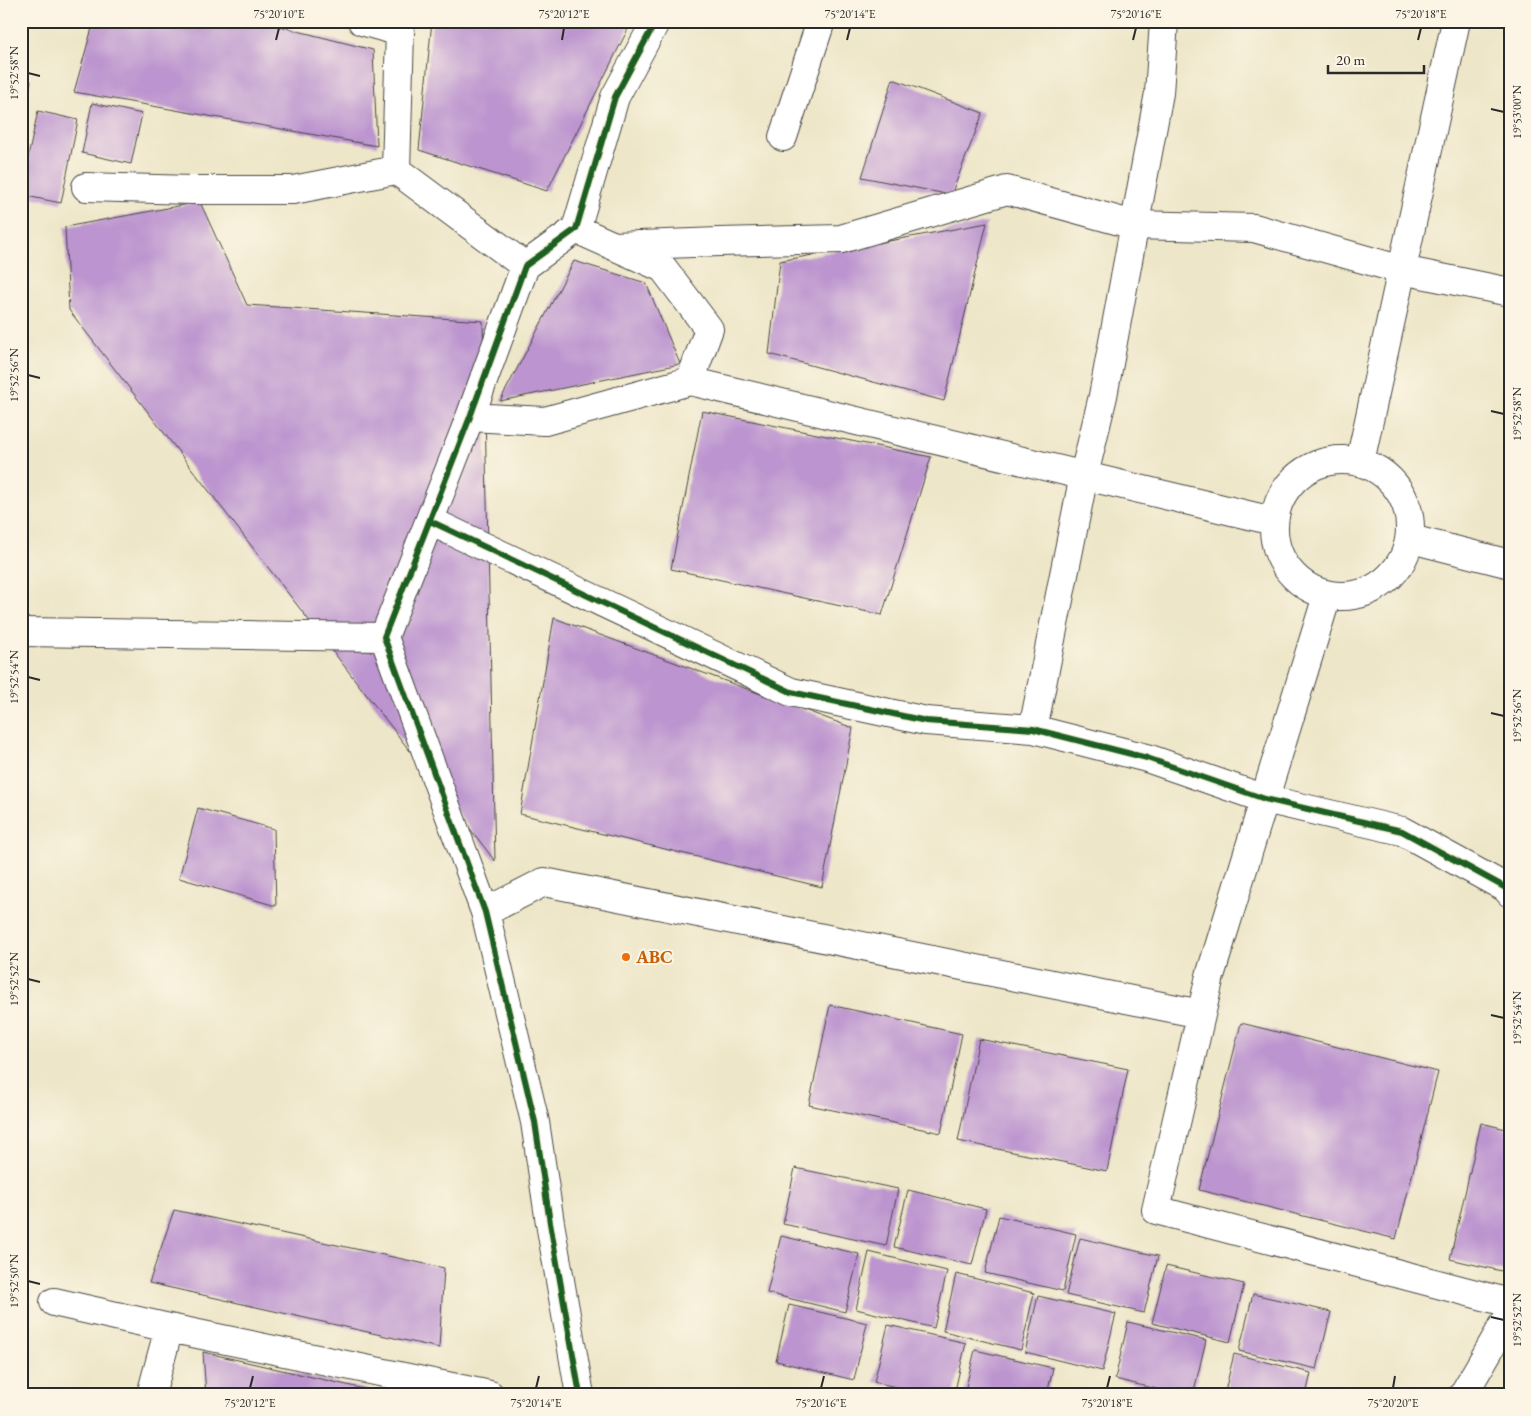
<svg xmlns="http://www.w3.org/2000/svg" width="1531" height="1416" viewBox="0 0 1531 1416" font-family="'EB Garamond',serif">
<rect width="100%" height="100%" fill="#fcf5e5"/>
<filter id="ink" filterUnits="userSpaceOnUse"><feTurbulence type="fractalNoise" baseFrequency=".02" numOctaves="2"/><feDisplacementMap in="SourceGraphic" scale="10" xChannelSelector="R" yChannelSelector="G"/><feConvolveMatrix kernelMatrix="1 2 1 2 8 2 1 2 1" color-interpolation-filters="sRGB"/></filter>
<filter id="wash" filterUnits="userSpaceOnUse"><feTurbulence type="fractalNoise" baseFrequency=".0096" numOctaves="4" result="noise"/><feDisplacementMap in="SourceGraphic" scale="20" xChannelSelector="R" yChannelSelector="G"/><feGaussianBlur stdDeviation="1.12" result="paint"/><feColorMatrix in="noise" values="0 0 0 0 0 0 0 0 0 0 0 0 0 0 0 0 0 1.4 0 .05"/><feComposite in="paint" operator="in"/></filter>
<g filter="url(#wash)">
<rect width="100%" height="100%" fill="#ede6c8"/>
<g id="blocks">
<!-- building -->
<path fill="#bc94cf" d="M 94,21 L 258,21 L 373,50 L 377,146 L 74,92 Z
M 432,21 L 632,21 L 547,191 L 419,150 Z
M 21,78 L 31,81 L 23,104 L 21,104 Z
M 893,79 L 983,113 L 951,195 L 862,177 Z
M 92,103 L 142,114 L 131,164 L 82,153 Z
M 38,111 L 78,120 L 61,203 L 21,195 L 21,189 Z
M 200,202 L 247,305 L 483,321 L 495,861 L 69,310 L 65,227 Z
M 987,223 L 944,401 L 769,354 L 780,261 Z
M 574,261 L 646,283 L 680,364 L 500,401 Z
M 702,411 L 931,457 L 882,615 L 671,569 Z
M 554,618 L 853,728 L 822,887 L 520,814 Z
M 198,808 L 274,829 L 276,906 L 179,878 Z
M 830,1005 L 962,1034 L 941,1133 L 809,1105 Z
M 1241,1023 L 1438,1072 L 1396,1239 L 1199,1190 Z
M 979,1039 L 1128,1069 L 1107,1171 L 958,1141 Z
M 1481,1123 L 1510,1130 L 1510,1273 L 1450,1259 Z
M 795,1168 L 898,1189 L 886,1246 L 783,1224 Z
M 908,1190 L 986,1209 L 972,1265 L 894,1247 Z
M 174,1210 L 444,1268 L 439,1348 L 149,1283 Z
M 999,1216 L 1076,1234 L 1063,1291 L 985,1273 Z
M 781,1236 L 859,1254 L 845,1312 L 767,1293 Z
M 1080,1238 L 1158,1256 L 1144,1313 L 1066,1295 Z
M 869,1252 L 947,1271 L 934,1328 L 856,1309 Z
M 1166,1266 L 1244,1284 L 1230,1342 L 1152,1323 Z
M 956,1274 L 1034,1293 L 1021,1350 L 943,1331 Z
M 1253,1294 L 1331,1312 L 1317,1369 L 1239,1351 Z
M 1038,1296 L 1116,1314 L 1102,1371 L 1025,1352 Z
M 789,1305 L 867,1323 L 854,1380 L 776,1361 Z
M 1128,1322 L 1206,1340 L 1193,1395 L 1181,1395 L 1115,1379 Z
M 888,1325 L 966,1343 L 954,1395 L 931,1395 L 874,1382 Z
M 975,1350 L 1053,1368 L 1047,1395 L 964,1395 Z
M 203,1352 L 386,1394 L 386,1395 L 206,1395 Z
M 1234,1354 L 1311,1373 L 1306,1395 L 1224,1395 Z"/>
</g>
</g>
<g filter="url(#ink)">
<use href="#blocks" fill-opacity="0" stroke="#484743" stroke-width="1"/>
<g fill="none" stroke-linecap="round" stroke-linejoin="round">
<!-- minor casing -->
<g stroke="#484743" stroke-width="30">
<path id="minor" d="M 362,21 L 400,32 L 396,170 L 525,266
M 783,137 L 821,21
M 86,187 L 191,190 L 293,190 L 396,170
M 613,246 L 719,242 L 841,239 L 1007,190 L 1134,225 L 1254,228 L 1402,270 L 1510,292
M 690,381 L 1273,521
M 470,417 L 545,421 L 690,381 L 709,329 L 663,268 L 576,229
M1274 528a68 68 0 1 1 136 0a68 68 0 1 1-136 0Z
M 1360,462 L 1456,21
M 430,521 L 791,692 L 926,721 L 1033,729 L 1147,758 L 1265,799 L 1402,831 L 1506,888 L 1510,893
M 1411,539 L 1510,564
M 1327,596 L 1210,976 L 1156,1210 L 1510,1303
M 21,632 L 384,637
M 1033,729 L 1084,475 L 1103,396 L 1159,93 L 1164,22
M 485,912 L 544,882 L 1201,1014
M 54,1302 L 169,1328 L 490,1395
M 151,1395 L 169,1328
M 580,1395 L 550,1223 L 535,1122 L 485,912 L 384,637 L 470,417 L 525,266 L 576,229 L 615,97 L 656,21
M 1463,1395 L 1510,1314"/>
</g>
<!-- minor -->
<use href="#minor" stroke="#fff" stroke-width="28"/>
<!-- cycleway casing -->
<g stroke="#fcf5e5" stroke-width="9">
<path id="cycleway" d="M 430,521 L 791,692 L 926,721 L 1033,729 L 1147,758 L 1265,799 L 1402,831 L 1506,888 L 1510,893
M 580,1395 L 550,1223 L 535,1122 L 485,912 L 384,637 L 470,417 L 525,266 L 576,229 L 615,97 L 656,21"/>
</g>
<!-- cycleway -->
<use href="#cycleway" stroke="#1b5e20" stroke-width="6"/>
</g>
</g>
<!-- ticks -->
<path fill="none" stroke="#2b2b2b" stroke-width="2" d="M 276,40 L 279,28M 562,40 L 564,28M 847,40 L 850,28M 1133,40 L 1136,28M 1418,40 L 1421,28M 28,73 L 40,76M 1491,109 L 1504,112M 28,375 L 40,378M 1491,411 L 1504,414M 28,677 L 40,680M 1491,713 L 1504,716M 28,979 L 40,982M 1491,1015 L 1504,1018M 28,1281 L 40,1284M 1491,1317 L 1504,1320M 250,1388 L 253,1376M 536,1388 L 539,1376M 821,1388 L 824,1376M 1107,1388 L 1110,1376M 1393,1388 L 1395,1376"/>
<!-- markers -->
<circle fill="#e8710a" stroke="#fcf5e5" stroke-width="2" cx="626" cy="957" r="5"/>
<g text-anchor="middle" stroke-width="4" stroke-linejoin="round" paint-order="stroke">
<!-- food labels -->
<g font-size="18" font-weight="bold" fill="#c56008" stroke="#fcf5e5" text-anchor="start">
<text x="636" y="963">ABC</text>
</g>
</g>
<!-- margin -->
<rect width="1531" height="1416" fill="none" stroke="#fcf5e5" stroke-width="55"/>
<!-- scale -->
<path d="M1328 65v8h96v-8" fill="none" stroke="#2b2b2b" stroke-width="2.5"/>
<text x="1336" y="65" font-size="15" fill="#2b2b2b" stroke="#fcf5e5" stroke-width="4" paint-order="stroke">20 m</text>
<rect x="28" y="28" width="1476" height="1360" fill="none" stroke="#2b2b2b" stroke-width="2"/>
<g font-size="12" text-anchor="middle" fill="#2b2b2b">
<text x="279" y="18">75°20'10"E</text>
<text x="564" y="18">75°20'12"E</text>
<text x="850" y="18">75°20'14"E</text>
<text x="1136" y="18">75°20'16"E</text>
<text x="1421" y="18">75°20'18"E</text>
<text transform="translate(14 73) rotate(-90)" y="4">19°52'58"N</text>
<text transform="translate(1517 112) rotate(-90)" y="4">19°53'00"N</text>
<text transform="translate(14 375) rotate(-90)" y="4">19°52'56"N</text>
<text transform="translate(1517 414) rotate(-90)" y="4">19°52'58"N</text>
<text transform="translate(14 677) rotate(-90)" y="4">19°52'54"N</text>
<text transform="translate(1517 716) rotate(-90)" y="4">19°52'56"N</text>
<text transform="translate(14 979) rotate(-90)" y="4">19°52'52"N</text>
<text transform="translate(1517 1018) rotate(-90)" y="4">19°52'54"N</text>
<text transform="translate(14 1281) rotate(-90)" y="4">19°52'50"N</text>
<text transform="translate(1517 1320) rotate(-90)" y="4">19°52'52"N</text>
<text x="250" y="1407">75°20'12"E</text>
<text x="536" y="1407">75°20'14"E</text>
<text x="821" y="1407">75°20'16"E</text>
<text x="1107" y="1407">75°20'18"E</text>
<text x="1393" y="1407">75°20'20"E</text>
</g>
</svg>
